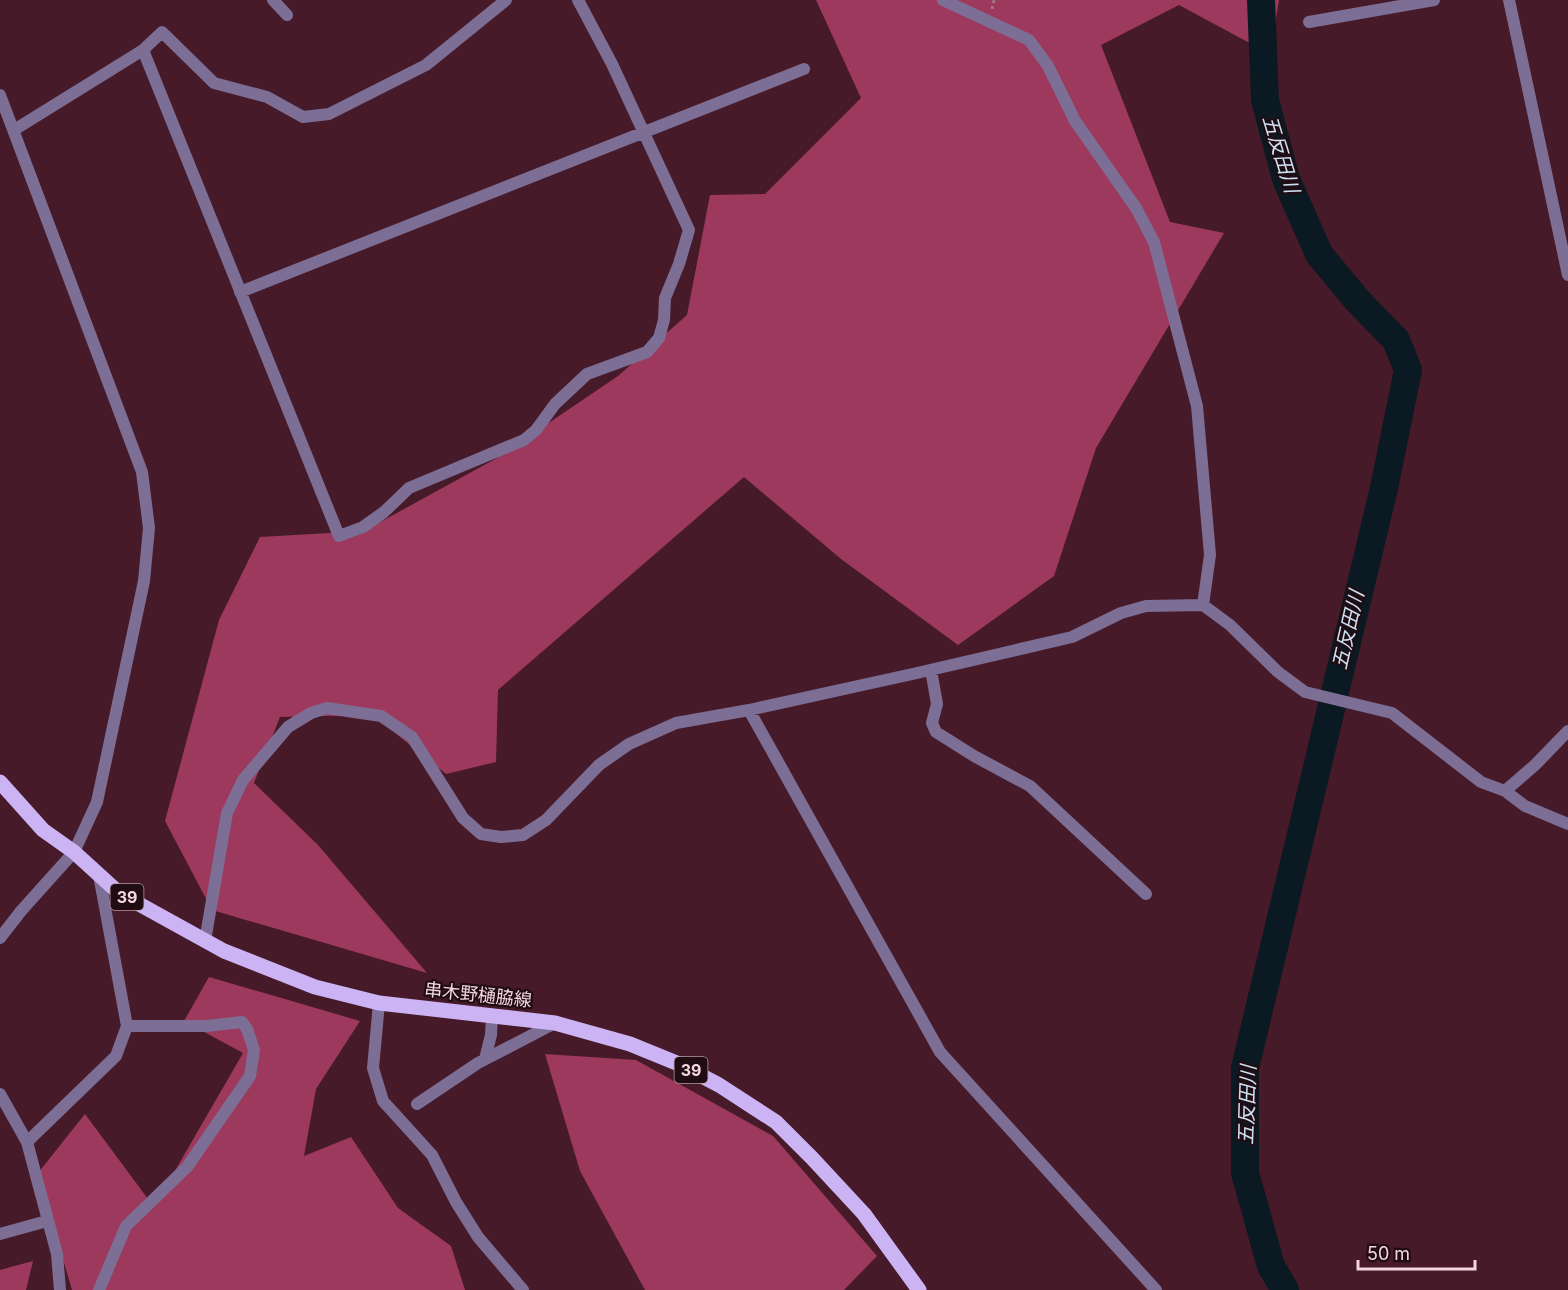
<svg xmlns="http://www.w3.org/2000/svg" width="1568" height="1290" viewBox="0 0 1568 1290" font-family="Inter,'Noto Sans JP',sans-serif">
<rect width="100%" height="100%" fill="#461a29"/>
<!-- forest -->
<path fill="#9d395d" d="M 816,0 L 1279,0 L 1270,54 L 1179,5 L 1101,45 L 1170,222 L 1224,233 L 1096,448 L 1054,576 L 958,645 L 841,559 L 744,477 L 498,690 L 496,762 L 446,774 L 373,715 L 280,717 L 254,783 L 318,845 L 427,973 L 212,910 L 165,821 L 219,620 L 260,537 L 364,531 L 497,458 L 618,376 L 687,315 L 710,195 L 765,194 L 861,98 Z
M 209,977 L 360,1021 L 316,1089 L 304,1156 L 351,1137 L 398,1208 L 451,1246 L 465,1290 L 72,1290 L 38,1173 L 85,1114 L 154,1207 L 243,1053 L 184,1021 Z
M 545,1054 L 636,1060 L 773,1136 L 877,1256 L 844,1290 L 645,1290 L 580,1171 Z
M 33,1261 L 26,1290 L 0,1290 L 0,1270 Z"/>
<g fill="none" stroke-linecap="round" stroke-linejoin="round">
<!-- river -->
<path stroke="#0b1922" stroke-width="28" d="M 1261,0 L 1265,100 L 1286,179 L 1319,254 L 1357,300 L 1396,340 L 1408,370 L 1384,488 L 1245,1068 L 1245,1173 L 1271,1266 L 1285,1290"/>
<!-- path -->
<path stroke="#9d7984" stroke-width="3" stroke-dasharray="3 3" stroke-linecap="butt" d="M 992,9 L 994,0"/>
<!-- minor -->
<path stroke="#7c6e95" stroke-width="12" d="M 273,0 L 287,15
M 943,0 L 1029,40 L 1048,66 L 1075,121 L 1136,208 L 1154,242 L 1197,406 L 1210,555 L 1203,605
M 1509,0 L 1568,275
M 1309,22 L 1434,0
M 143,50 L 339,536 L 363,527 L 384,512 L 409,488 L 524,440 L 536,430 L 555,404 L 587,374 L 647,352 L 659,338 L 664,320 L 665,298 L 679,264 L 689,230 L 612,64 L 578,0
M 14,130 L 143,50 L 162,32 L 214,83 L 267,97 L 303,117 L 329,114 L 426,65 L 506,0
M 240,292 L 804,69
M 931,670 L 937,704 L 932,723 L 936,732 L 974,756 L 1030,786 L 1146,894
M 749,710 L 940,1052 L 1156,1290
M 1505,791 L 1535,765 L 1568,731
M 205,941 L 227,813 L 243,780 L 288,727 L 311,713 L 327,708 L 381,716 L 412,737 L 463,818 L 481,834 L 501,837 L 523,835 L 546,820 L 599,765 L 629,744 L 676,723 L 749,710 L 917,673 L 1072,637 L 1121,613 L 1146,606 L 1203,605 L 1230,625 L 1278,672 L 1305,692 L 1392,713 L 1481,782 L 1505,791 L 1525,806 L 1568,824
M 379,1003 L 373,1068 L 383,1101 L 432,1155 L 456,1202 L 478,1237 L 523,1290
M 485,1059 L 491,1035 L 492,1016
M 417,1104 L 478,1063 L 555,1023
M 27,1142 L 116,1056 L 127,1026 L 99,875
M 0,1234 L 47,1221
M 99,1290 L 126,1226 L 187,1167 L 250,1076 L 254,1050 L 247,1029 L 242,1022 L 206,1026 L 127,1026"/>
<!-- tertiary -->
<path stroke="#7c6e95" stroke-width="12" d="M 0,95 L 142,472 L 149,528 L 144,581 L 97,802 L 74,852 L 21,911 L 0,938
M 0,1094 L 27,1142 L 57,1254 L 60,1290"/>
<!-- primary -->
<path stroke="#cbb3f4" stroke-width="15" d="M 0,782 L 43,830 L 74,852 L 119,893 L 224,951 L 315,987 L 379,1003 L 555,1023 L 630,1044 L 679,1064 L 719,1085 L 776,1122 L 812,1158 L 864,1214 L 919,1290"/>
</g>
<g text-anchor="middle" stroke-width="4.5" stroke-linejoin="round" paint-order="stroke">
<!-- shield labels -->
<g fill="#200c13" stroke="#b499a0" stroke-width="1.5">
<rect x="110.5" y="884" width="33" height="26" rx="4.5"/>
<rect x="674.5" y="1057" width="33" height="26" rx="4.5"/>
</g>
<g font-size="16" font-weight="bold" fill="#f4d6dd">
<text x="127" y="903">39</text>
<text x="691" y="1076">39</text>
</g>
<!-- street labels -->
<g font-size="18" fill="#f4d6dd" stroke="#200c13">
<text transform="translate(478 995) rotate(6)" y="6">串木野樋脇線</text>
</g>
<!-- water labels -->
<g font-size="20" font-style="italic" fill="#cce2f3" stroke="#200c13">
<text transform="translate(1281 154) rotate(73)" y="7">五反田川</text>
<text transform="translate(1348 630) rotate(-77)" y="7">五反田川</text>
<text transform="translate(1247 1105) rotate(-88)" y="7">五反田川</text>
</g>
</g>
<!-- scale -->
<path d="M1358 1260v9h117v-9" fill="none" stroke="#f4d6dd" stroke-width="3"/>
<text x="1367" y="1260" font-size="18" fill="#f4d6dd" stroke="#200c13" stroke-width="4.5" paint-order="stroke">50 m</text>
</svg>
